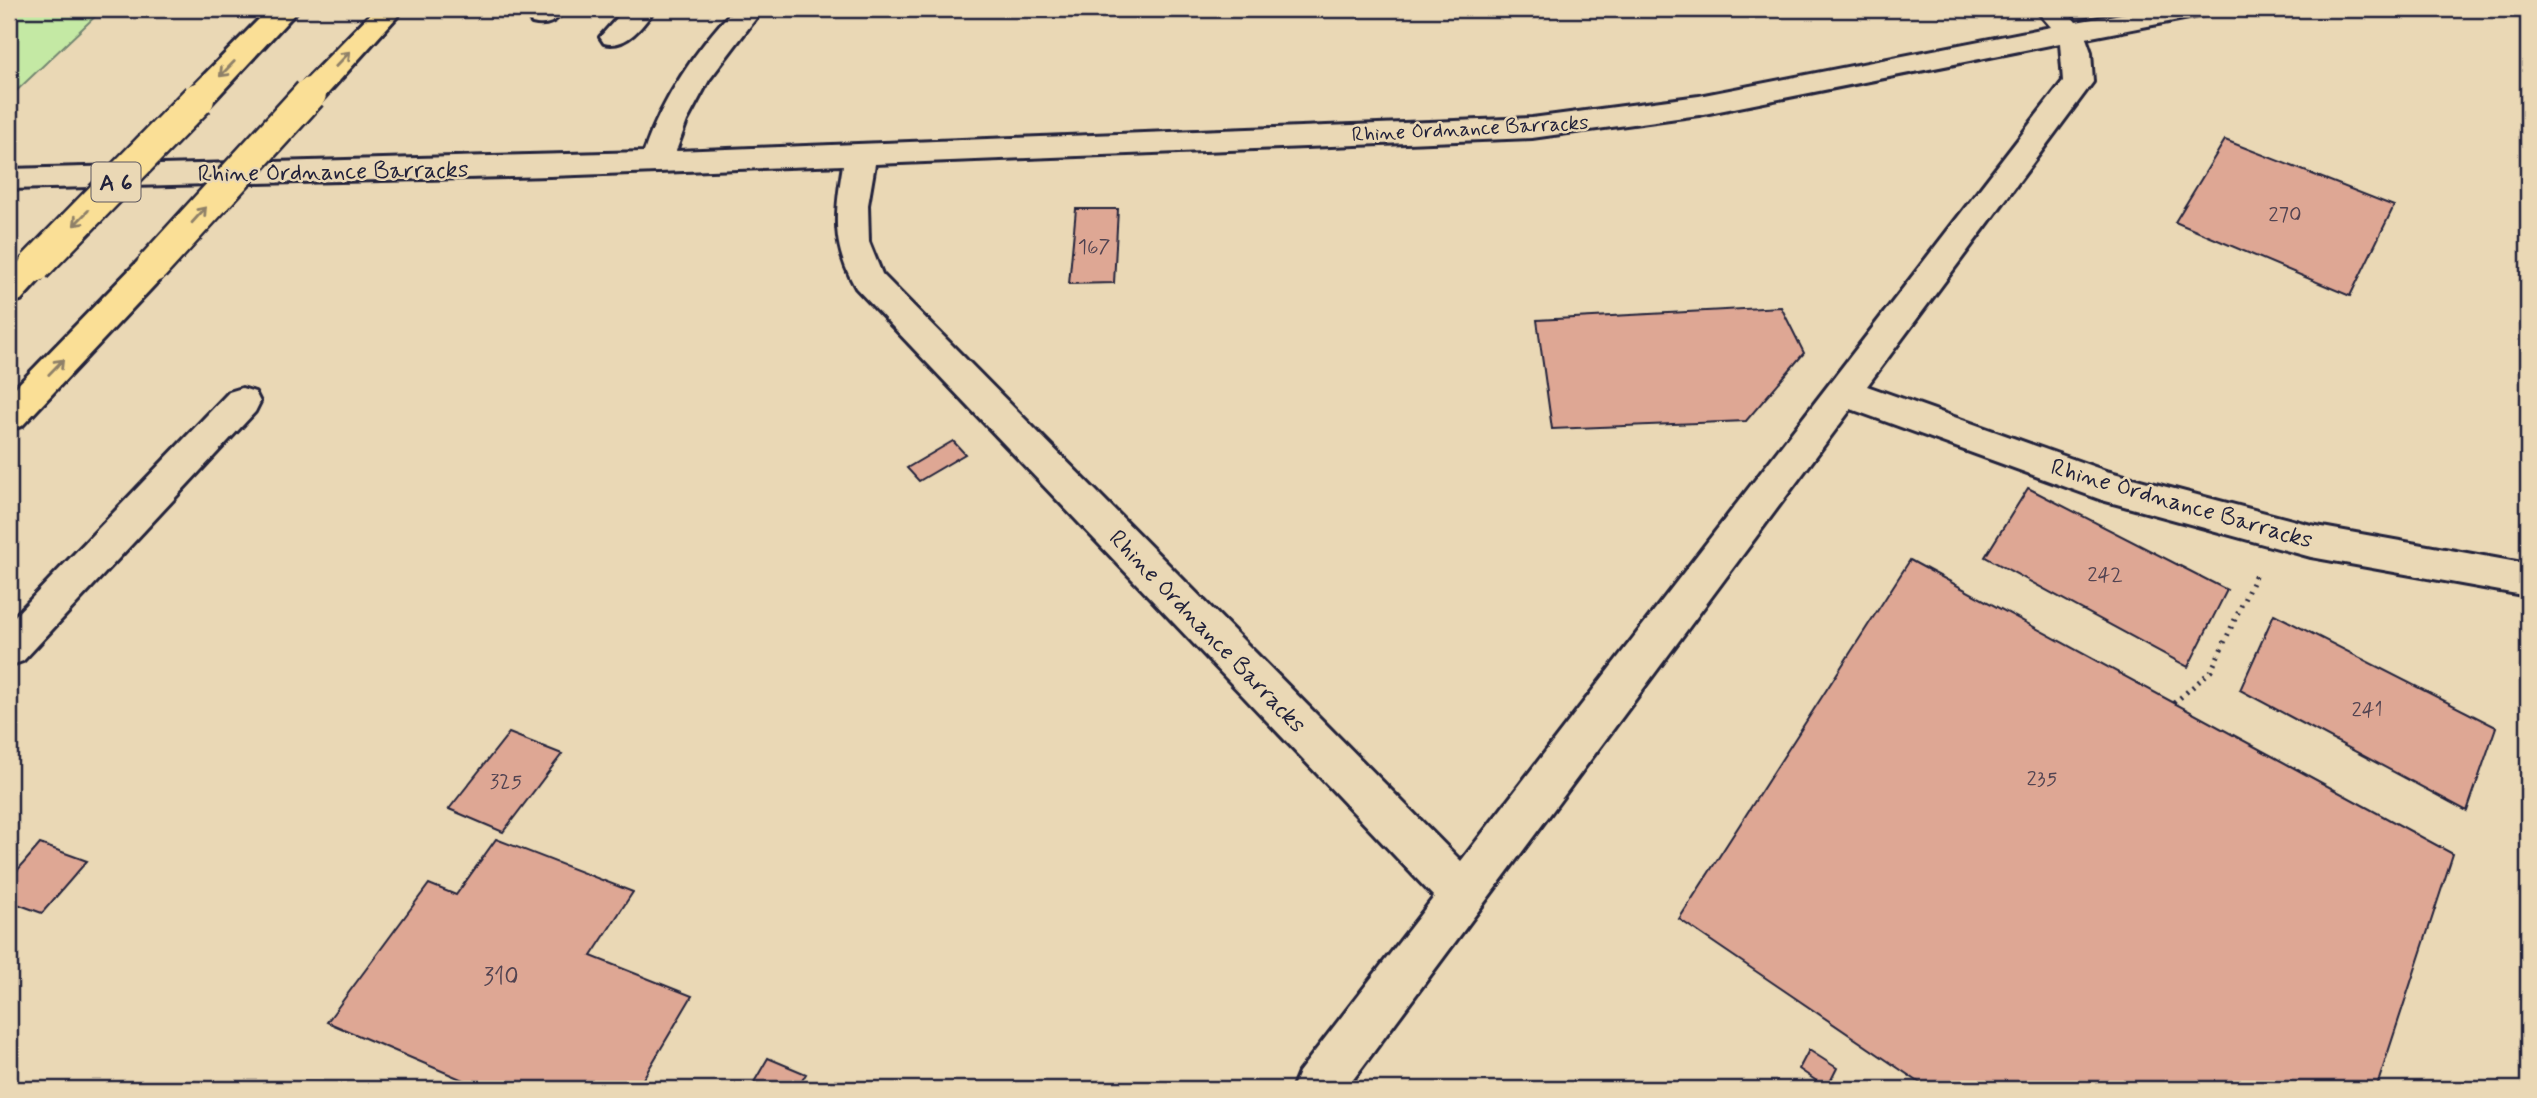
<svg xmlns="http://www.w3.org/2000/svg" width="2537" height="1098" viewBox="0 0 2537 1098" font-family="Mynerve,sans-serif">
<rect width="100%" height="100%" fill="#ead8b5"/>
<filter id="ink" filterUnits="userSpaceOnUse"><feTurbulence type="fractalNoise" baseFrequency=".0143" numOctaves="2"/><feDisplacementMap in="SourceGraphic" scale="14" xChannelSelector="R" yChannelSelector="G"/><feConvolveMatrix kernelMatrix="1 2 1 2 8 2 1 2 1" color-interpolation-filters="sRGB"/></filter>
<g filter="url(#ink)">
<!-- green -->
<path fill="#c4e9a4" stroke="#738670" stroke-width="2" d="M 9,9 L 103,9 L 9,98 Z"/>
<!-- building -->
<path fill="#dea794" stroke="#22223b" stroke-width="2" d="M 2225,140 L 2394,206 L 2350,296 L 2175,222 Z
M 1076,209 L 1118,209 L 1114,283 L 1069,284 Z
M 1781,307 L 1804,353 L 1746,421 L 1552,429 L 1537,320 Z
M 953,441 L 965,454 L 919,481 L 907,468 Z
M 2028,488 L 2227,590 L 2188,667 L 1985,557 Z
M 1910,560 L 2453,854 L 2376,1089 L 1929,1089 L 1679,919 Z
M 2274,614 L 2496,727 L 2467,811 L 2240,690 Z
M 509,733 L 562,754 L 503,832 L 449,809 Z
M 496,839 L 633,892 L 591,956 L 692,996 L 637,1089 L 484,1089 L 327,1022 L 429,884 L 456,895 Z
M 40,844 L 87,861 L 42,913 L 9,901 L 9,880 Z
M 1809,1050 L 1837,1068 L 1827,1088 L 1799,1069 Z
M 768,1058 L 806,1074 L 797,1089 L 750,1089 Z"/>
<g fill="none" stroke-linecap="round" stroke-linejoin="round">
<!-- minor casing -->
<g stroke="#22223b" stroke-width="6">
<path id="minor" d="M 535,9 L 565,9 C 556,22 547,27 532,23 L 528,17 Z
M 625,9 L 655,9 C 643,26 626,49 604,43 L 600,37 Z
M 734,9 L 763,9 L 709,80 L 687,121 L 676,151 L 1532,118 L 1699,96 L 2051,27 L 2038,12 L 2040,9 L 2065,9 L 2076,22 L 2149,9 L 2208,9 L 2204,15 L 2194,17 L 2086,38 L 2091,52 L 2093,82 L 1867,386 L 2106,471 L 2311,525 L 2528,564 L 2528,596 L 2311,557 L 2102,500 L 1851,409 L 1346,1089 L 1292,1089 L 1299,1072 L 1434,897 L 856,288 C 831,245 835,212 843,165 L 550,176 L 9,189 L 9,169 L 644,152 C 662,99 696,49 734,9 ZM 2060,43 L 2063,81 L 1461,861 L 882,274 L 869,242 L 868,205 L 875,164 L 1532,138 L 1699,115 Z
M 242,388 L 255,392 L 260,402 L 255,412 L 23,661 L 9,666 L 9,622 L 229,392 Z"/>
</g>
<!-- highway casing -->
<g stroke="#22223b" stroke-width="6">
<path id="highway" d="M 269,9 L 299,9 L 209,106 L 198,108 L 187,106 L 183,99 L 187,92 Z
M 375,9 L 404,9 L 321,101 L 310,103 L 299,101 L 295,94 L 299,87 Z
M 35,254 L 47,258 L 52,266 L 21,300 L 9,304 L 9,272 L 23,258 Z
M 153,254 L 165,258 L 170,266 L 165,274 L 22,426 L 9,430 L 9,394 L 141,258 Z"/>
</g>
<!-- path -->
<path stroke="#22223b" stroke-width="5" stroke-dasharray="2 6" stroke-linecap="butt" d="M 2174,703 L 2211,671 L 2256,574"/>
<!-- minor -->
<use href="#minor" fill="#ead8b5" fill-rule="evenodd"/>
<!-- highway -->
<use href="#highway" fill="#fadf96" fill-rule="evenodd"/>
<!-- highway-bridge casing -->
<g stroke="#22223b" stroke-width="37" stroke-linecap="butt">
<path id="highway-bridge" d="M 35,266 L 198,99
M 153,266 L 310,94"/>
</g>
<!-- highway-bridge -->
<use href="#highway-bridge" stroke="#fadf96" stroke-width="32"/>
</g>
<!-- one-way arrows -->
<defs><path id="oneway-shaft" d="M-6 0H5M1.5-3L5.5 0L1.5 3" fill="none" stroke-width="1.6" stroke-linecap="round" stroke-linejoin="round" transform="scale(1.75)"/></defs>
<g stroke="#8e8068">
<use href="#oneway-shaft" transform="translate(343 59) rotate(-46)"/>
<use href="#oneway-shaft" transform="translate(227 69) rotate(134)"/>
<use href="#oneway-shaft" transform="translate(199 215) rotate(-48)"/>
<use href="#oneway-shaft" transform="translate(81 218) rotate(134)"/>
<use href="#oneway-shaft" transform="translate(56 367) rotate(-46)"/>
</g>
</g>
<g text-anchor="middle" stroke-width="5" stroke-linejoin="round" paint-order="stroke">
<!-- far-street labels -->
<g font-size="21" fill="#22223b" stroke="#ead8b5">
<text transform="translate(1470 128) rotate(-3)" y="7">Rhine Ordnance Barracks</text>
</g>
<!-- number labels -->
<g font-size="21" fill="#514351">
<text x="2285" y="221">270</text>
<text x="1094" y="253">167</text>
<text x="2105" y="581">242</text>
<text x="2367" y="716">241</text>
<text x="2042" y="785">235</text>
<text x="506" y="788">325</text>
</g>
<!-- shield labels -->
<rect fill="#ead8b5" stroke="#5e5960" stroke-width="2" x="91.5" y="162.5" width="49" height="39" rx="5"/>
<g font-size="23" font-weight="bold" fill="#22223b">
<text x="116" y="190">A 6</text>
</g>
<!-- street labels -->
<g font-size="24" fill="#22223b" stroke="#ead8b5">
<text transform="translate(333 171) rotate(-1)" y="8">Rhine Ordnance Barracks</text>
<text transform="translate(2182 503) rotate(16)" y="8">Rhine Ordnance Barracks</text>
<text transform="translate(1208 631) rotate(46)" y="8">Rhine Ordnance Barracks</text>
</g>
<!-- near-number labels -->
<g font-size="24" fill="#514351">
<text x="501" y="984">310</text>
</g>
</g>
<!-- margin -->
<rect width="2537" height="1098" fill="none" stroke="#ead8b5" stroke-width="35"/>
<rect x="18" y="18" width="2502" height="1063" fill="none" stroke="#22223b" stroke-width="2.5" filter="url(#ink)"/>
</svg>
